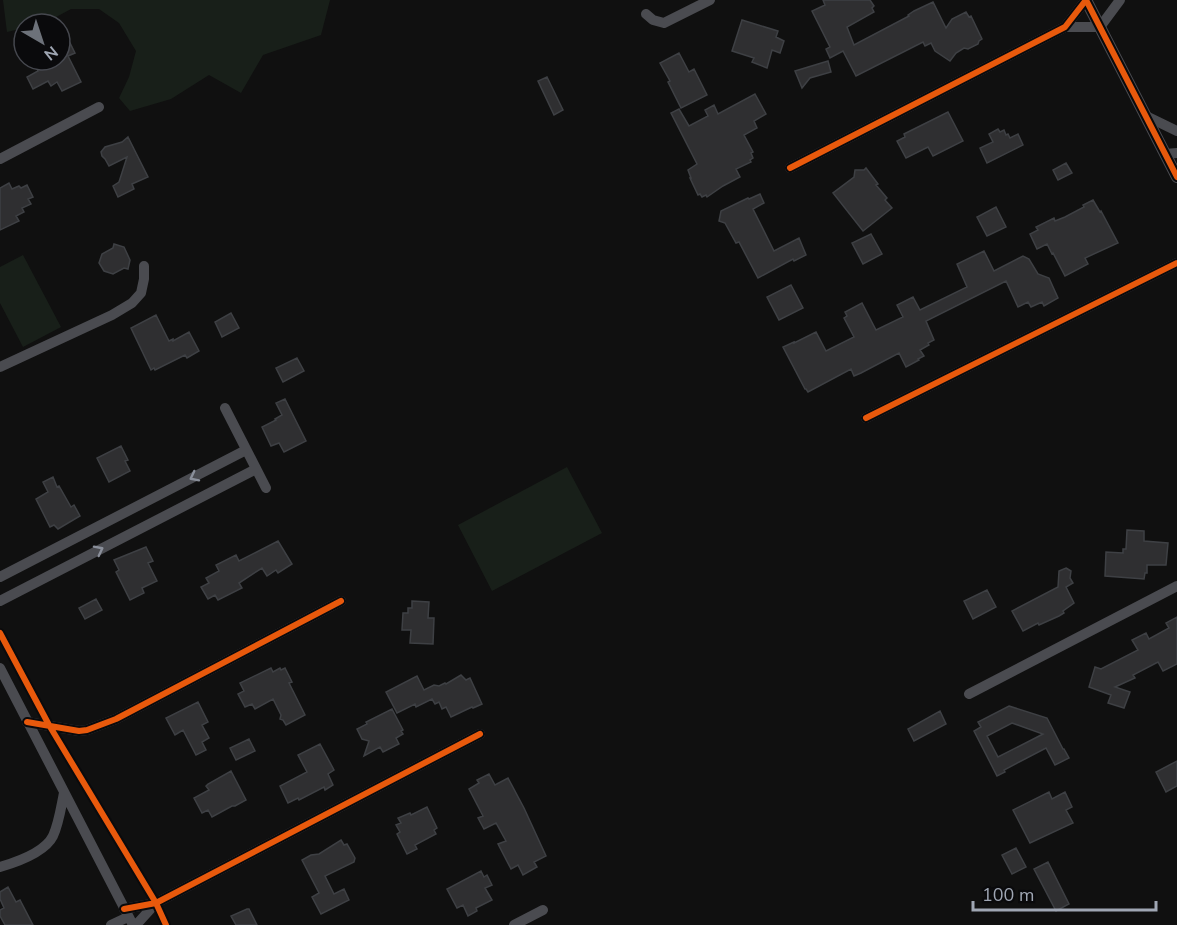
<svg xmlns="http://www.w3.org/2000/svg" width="1177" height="925" viewBox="0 0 1177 925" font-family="'Nunito Sans',sans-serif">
<rect width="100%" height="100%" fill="#101010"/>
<!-- green -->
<path fill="#181f19" d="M 3,0 L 330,0 L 321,35 L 263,55 L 241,93 L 209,75 L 171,99 L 130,111 L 119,98 L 129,77 L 136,51 L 119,23 L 99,9 L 71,9 L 43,24 L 24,24 L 24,28 L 7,32 Z
M 23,255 L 61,327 L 23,347 L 0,303 L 0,267 Z
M 567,467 L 602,533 L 492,591 L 458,525 Z"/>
<!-- building -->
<path fill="#2f2f31" stroke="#3e4044" stroke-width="1.5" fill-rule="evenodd" d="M 823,0 L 870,0 L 874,6 L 872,8 L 874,12 L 847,27 L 854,45 L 909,16 L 908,15 L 914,11 L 933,2 L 946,28 L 952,19 L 966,12 L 969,17 L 971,16 L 982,39 L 979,41 L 978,44 L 968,49 L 964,48 L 956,53 L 950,61 L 935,51 L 931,43 L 925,46 L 923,42 L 856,76 L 843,51 L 830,58 L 826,49 L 830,47 L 812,11 L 825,5 Z
M 742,20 L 778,31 L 776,37 L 784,41 L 780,53 L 772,50 L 767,68 L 752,62 L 754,58 L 732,51 Z
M 60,41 L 62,44 L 69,41 L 75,53 L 68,56 L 81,82 L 62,91 L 57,82 L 51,86 L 48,81 L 33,89 L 27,77 L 38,71 L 32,60 L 60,60 Z
M 679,53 L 689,72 L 694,69 L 707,95 L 681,108 L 668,82 L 670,81 L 660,63 Z
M 828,61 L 831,72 L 810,78 L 802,88 L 795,71 Z
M 547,77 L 563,110 L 554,115 L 538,81 Z
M 755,94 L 766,114 L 754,121 L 757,128 L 744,135 L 753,152 L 751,153 L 753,158 L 750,160 L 751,162 L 736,169 L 740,177 L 723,186 L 707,197 L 706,195 L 702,197 L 700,194 L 698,195 L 690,178 L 691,178 L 688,170 L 697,164 L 671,113 L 679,109 L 689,126 L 708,116 L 705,110 L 714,105 L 718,114 Z
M 948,112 L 963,141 L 933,156 L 928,147 L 906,158 L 897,141 L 905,137 L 904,134 Z
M 998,129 L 1000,132 L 1004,130 L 1006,135 L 1008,134 L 1010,138 L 1018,134 L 1023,145 L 987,163 L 980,148 L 993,142 L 989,134 Z
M 128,137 L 148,177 L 132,184 L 134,189 L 118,197 L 113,186 L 119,182 L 127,157 L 109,166 L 105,159 L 102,156 L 101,152 L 105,147 L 122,142 Z
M 1066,163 L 1072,173 L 1058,180 L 1053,170 Z
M 866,168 L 878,184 L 876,185 L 887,198 L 885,200 L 892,208 L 863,231 L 833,193 L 854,177 L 855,170 L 864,170 Z
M 9,183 L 12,189 L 19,186 L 21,188 L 27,185 L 33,197 L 28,199 L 31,204 L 22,208 L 24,212 L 16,216 L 19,221 L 0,230 L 0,188 Z
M 760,194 L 764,203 L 753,209 L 774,251 L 799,238 L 806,255 L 794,261 L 793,259 L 758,278 L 739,242 L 736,243 L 725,223 L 719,221 L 721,211 L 748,198 L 749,199 Z
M 1093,200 L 1100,212 L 1101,211 L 1118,243 L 1085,258 L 1088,264 L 1065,276 L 1053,253 L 1052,254 L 1047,244 L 1037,249 L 1030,234 L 1038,230 L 1036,227 L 1054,218 L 1055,221 L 1065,217 L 1084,207 L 1083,205 Z
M 996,207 L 1006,227 L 987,236 L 977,217 Z
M 871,234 L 882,254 L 863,264 L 852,243 Z
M 114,244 L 124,247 L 130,260 L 128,269 L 124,268 L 113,274 L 104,271 L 99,263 L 102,254 L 113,248 Z
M 984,251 L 994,271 L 1023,256 L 1029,259 L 1038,274 L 1049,278 L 1058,298 L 1044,306 L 1042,302 L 1031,307 L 1028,302 L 1018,307 L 1006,281 L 926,321 L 934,340 L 928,343 L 929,345 L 920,350 L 924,356 L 918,359 L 919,360 L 906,367 L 899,353 L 861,373 L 854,376 L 851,369 L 808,392 L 806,389 L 805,389 L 783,347 L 794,342 L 794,343 L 816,332 L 826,351 L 854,337 L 844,318 L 847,316 L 845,312 L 862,303 L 876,330 L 903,317 L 897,305 L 913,297 L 920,310 L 967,287 L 957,264 Z
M 791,285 L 803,308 L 779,320 L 767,297 Z
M 231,313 L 239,328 L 222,337 L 215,322 Z
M 156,315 L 169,341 L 173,339 L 173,341 L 189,332 L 199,351 L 187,358 L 185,355 L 155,370 L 154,368 L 151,370 L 131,328 Z
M 297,358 L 304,371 L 283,382 L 276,368 Z
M 285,399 L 306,441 L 284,452 L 279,443 L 271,446 L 262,427 L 276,420 L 275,419 L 282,415 L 276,403 Z
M 121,446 L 128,460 L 125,461 L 130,471 L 109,482 L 97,458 Z
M 53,477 L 57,487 L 59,486 L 71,507 L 74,505 L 80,516 L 58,529 L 54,525 L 50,527 L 36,499 L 48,492 L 43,482 Z
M 1127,530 L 1144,531 L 1144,541 L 1168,543 L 1166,565 L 1147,565 L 1147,573 L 1145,573 L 1144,579 L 1105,576 L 1106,552 L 1123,553 L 1123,549 L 1126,549 Z
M 278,541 L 292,564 L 278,573 L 276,570 L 267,576 L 262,568 L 239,583 L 242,588 L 218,600 L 215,595 L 208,599 L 201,587 L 209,583 L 206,578 L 219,571 L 216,565 L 236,555 L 239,561 Z
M 146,547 L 153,561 L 148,563 L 157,581 L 142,588 L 144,593 L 130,600 L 116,572 L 119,570 L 114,560 Z
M 1066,568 L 1071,571 L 1070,578 L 1073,583 L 1066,587 L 1074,603 L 1063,611 L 1064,613 L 1059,616 L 1039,625 L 1038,623 L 1023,631 L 1012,611 L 1058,587 L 1059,571 Z
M 987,590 L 996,607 L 973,619 L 964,601 Z
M 96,599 L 102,610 L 85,619 L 79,608 Z
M 412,601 L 429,602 L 428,618 L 434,618 L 433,644 L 410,643 L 411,630 L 402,630 L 403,613 L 408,613 L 408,608 L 412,608 Z
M 1177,617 L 1177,664 L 1163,671 L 1158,662 L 1133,675 L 1135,678 L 1115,687 L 1130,692 L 1124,708 L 1108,703 L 1111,695 L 1089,687 L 1095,667 L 1101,669 L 1138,650 L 1132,640 L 1146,633 L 1149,639 L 1169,628 L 1166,623 Z
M 271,668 L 273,672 L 280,668 L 281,670 L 285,668 L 292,682 L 289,683 L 305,715 L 286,725 L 283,720 L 280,719 L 281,715 L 273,699 L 255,709 L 252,704 L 245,707 L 238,694 L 244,691 L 240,683 Z
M 461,675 L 466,680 L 470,678 L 482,704 L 473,708 L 472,707 L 451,717 L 446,707 L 442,709 L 439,702 L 435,704 L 432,699 L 416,707 L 415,704 L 397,713 L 386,692 L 417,676 L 424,690 L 434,685 L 439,686 L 445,683 L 446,684 Z
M 198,702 L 208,722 L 202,725 L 209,738 L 202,742 L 206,750 L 196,755 L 183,730 L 175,735 L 166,718 Z
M 1009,706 L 1047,718 L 1063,749 L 1064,749 L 1069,758 L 1055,765 L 1046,748 L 1004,770 L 1005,772 L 997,776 L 974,731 L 981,727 L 978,722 ZM 1012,723 L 1043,734 L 998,757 L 987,736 Z
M 392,709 L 402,728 L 403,730 L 401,731 L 403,734 L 396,738 L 399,744 L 383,752 L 380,747 L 364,756 L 369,741 L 362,739 L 357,729 L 367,724 L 366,722 Z
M 940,711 L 946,724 L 914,741 L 908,729 Z
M 249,739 L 255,751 L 236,760 L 230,748 Z
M 320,744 L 334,770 L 328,774 L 333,785 L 325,790 L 324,787 L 299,800 L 298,798 L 288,803 L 280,786 L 307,772 L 298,755 Z
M 1177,761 L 1177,786 L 1166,792 L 1156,772 Z
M 231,771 L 246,800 L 235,806 L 232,806 L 212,817 L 208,810 L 202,813 L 194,798 L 209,790 L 206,786 L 208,784 Z
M 489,774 L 495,785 L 508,778 L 524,808 L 546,856 L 534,862 L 537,867 L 523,875 L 518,865 L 511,869 L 498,844 L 506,841 L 496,823 L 484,829 L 478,818 L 483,816 L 469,789 L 479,783 L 477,780 Z
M 1049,792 L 1052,799 L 1065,792 L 1072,807 L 1066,810 L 1073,823 L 1030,843 L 1013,810 Z
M 427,807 L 437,828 L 434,830 L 436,834 L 415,845 L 417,849 L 407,854 L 397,834 L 400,832 L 396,825 L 401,823 L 398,818 L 410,813 L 411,815 Z
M 341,840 L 344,845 L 347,844 L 355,858 L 354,862 L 325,876 L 334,894 L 344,889 L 349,900 L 321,914 L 312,897 L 319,893 L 302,860 L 311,855 L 319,854 Z
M 1016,848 L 1026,867 L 1012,874 L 1002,855 Z
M 1048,862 L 1069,904 L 1056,911 L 1034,869 Z
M 481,871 L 484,877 L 487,875 L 492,885 L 485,888 L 492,900 L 476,908 L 477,911 L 468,916 L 463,905 L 457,908 L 447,889 Z
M 8,887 L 16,902 L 20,900 L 33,925 L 5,925 L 0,916 L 0,910 L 4,908 L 0,899 L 0,892 Z
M 247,909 L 249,909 L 257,925 L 236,925 L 231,916 Z"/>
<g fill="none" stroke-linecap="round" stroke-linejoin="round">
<!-- minor -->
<path stroke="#4a4b50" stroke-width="10" d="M 646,14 L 653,20 L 664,23 L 710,0
M 1065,27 L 1100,27 L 1120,0
M 1146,116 L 1177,131
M 1165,154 L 1177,153
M 0,159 L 99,107
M 790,168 L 1065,27 L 1086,0
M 0,367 L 112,315 L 132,303 L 141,293 L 144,279 L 144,266
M 225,408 L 266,488
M 866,418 L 1177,263
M 0,577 L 246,450
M 0,601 L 256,469
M 0,668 L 133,925
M 969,694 L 1177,586
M 27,722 L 79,731 L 87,730 L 116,719 L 341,601
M 0,867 C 17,862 45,852 53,836 C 59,823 61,807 64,793
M 124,909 L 156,903 L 480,734
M 111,925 L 128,917
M 136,925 L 156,903
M 514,925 L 543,910"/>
<!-- tertiary -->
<path stroke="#4a4b50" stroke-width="12" d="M 1086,0 L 1177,177"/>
<!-- cycleway casing -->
<g stroke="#0a0a0c" stroke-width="10">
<path id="cycleway" d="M 790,168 L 1065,27 L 1086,0 L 1177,177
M 866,418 L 1177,263
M 0,633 L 49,725 L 156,903 L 166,925
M 27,722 L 79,731 L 87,730 L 116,719 L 341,601
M 124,909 L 156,903 L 480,734"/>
</g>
<!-- cycleway -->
<use href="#cycleway" stroke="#e8590c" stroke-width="6"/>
</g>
<!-- one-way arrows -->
<defs><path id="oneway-chevron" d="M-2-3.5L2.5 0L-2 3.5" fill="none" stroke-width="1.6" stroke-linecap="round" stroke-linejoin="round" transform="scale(1.5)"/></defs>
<g stroke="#8a8f9a">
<use href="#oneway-chevron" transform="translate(194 477) rotate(153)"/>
<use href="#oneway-chevron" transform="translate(99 550) rotate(-27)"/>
</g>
<!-- north arrow -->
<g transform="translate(42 42) rotate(141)"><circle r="28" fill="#0a0a0c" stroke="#46484f" stroke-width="1.5"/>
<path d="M0-4.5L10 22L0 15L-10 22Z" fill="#6d727a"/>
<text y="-9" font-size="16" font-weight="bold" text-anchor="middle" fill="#9fa6b3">N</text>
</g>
<!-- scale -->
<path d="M973 901v9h183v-9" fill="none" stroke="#9fa6b3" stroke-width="3"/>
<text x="982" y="901" font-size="18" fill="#9fa6b3" stroke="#0a0a0c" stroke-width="4.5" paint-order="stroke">100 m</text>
</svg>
